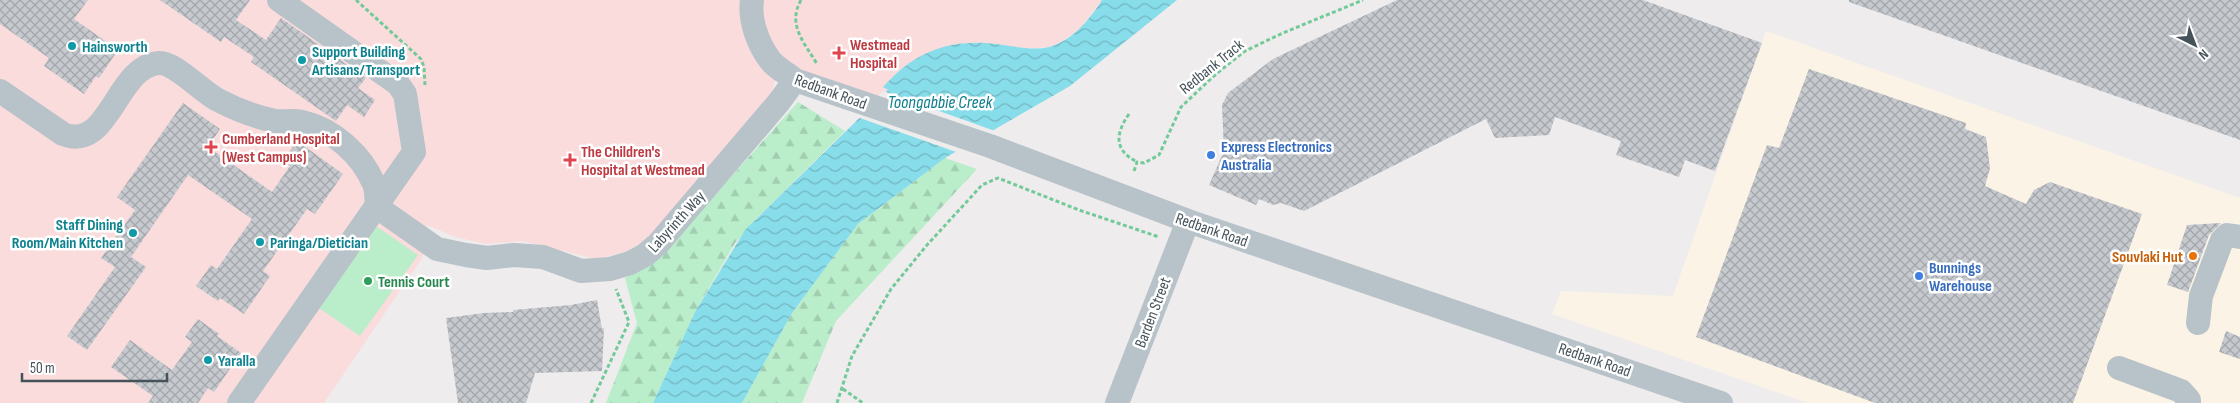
<svg xmlns="http://www.w3.org/2000/svg" width="2240" height="403" viewBox="0 0 2240 403" font-family="'Sofia Sans Condensed',sans-serif">
<defs>
<pattern id="forest-firs" width="22" height="20" patternUnits="userSpaceOnUse" patternTransform="scale(1.25)"><rect width="22" height="20" fill="#baedca"/><path d="M5 1l3.5 6h-7zM16 11l3.5 6h-7z" fill="#a1cdb0"/></pattern>
<pattern id="water-waves" width="16" height="10" patternUnits="userSpaceOnUse" patternTransform="scale(1.25)"><rect width="16" height="10" fill="#88ddea"/><path d="M0 5q4-4 8 0t8 0" fill="none" stroke="#71b6c1"/></pattern>
<pattern id="building-cross-hatch" width="8" height="8" patternUnits="userSpaceOnUse" patternTransform="scale(1.25)"><rect width="8" height="8" fill="#c6cacf"/><path d="M0 0l8 8M0 8l8-8" fill="none" stroke="#a3a7ab"/></pattern>
</defs>
<rect width="100%" height="100%" fill="#efeced"/>
<!-- commercial -->
<path fill="#fbf3e5" d="M 1766,31 L 2240,198 L 2240,403 L 1808,403 L 1552,314 L 1561,291 L 1673,296 Z"/>
<!-- medical -->
<path fill="#fadcdc" d="M 0,0 L 1102,0 L 1081,27 L 1064,40 L 1049,47 L 1028,49 L 994,44 L 964,43 L 884,88 L 888,90 L 878,100 L 804,71 L 790,63 L 774,82 L 772,95 L 655,233 L 628,251 L 597,259 L 522,241 L 487,244 L 455,237 L 427,225 L 423,257 L 324,403 L 0,403 Z"/>
<!-- forest -->
<path fill="url(#forest-firs)" d="M 798,102 L 845,131 L 758,217 L 735,243 L 695,312 L 653,403 L 606,403 L 637,323 L 625,278 L 656,261 Z
M 945,158 L 977,169 L 836,321 L 802,403 L 742,403 L 792,313 L 858,224 Z"/>
<!-- pitch -->
<path fill="#baedca" d="M 376,226 L 418,255 L 360,336 L 319,308 Z"/>
<!-- water -->
<path fill="url(#water-waves)" d="M 1102,0 L 1177,0 L 1070,86 L 945,158 L 858,224 L 792,313 L 742,403 L 653,403 L 695,312 L 745,230 L 888,90 L 883,87 C 914,52 949,38 996,44 C 1013,46 1031,51 1049,47 C 1072,41 1090,19 1102,0 Z"/>
<!-- pier -->
<path fill="#efeced" d="M 883,91 L 995,131 L 959,153 L 857,117 Z"/>
<!-- building -->
<path fill="url(#building-cross-hatch)" d="M 0,0 L 88,0 L 74,19 L 118,50 L 99,78 L 96,76 L 84,94 L 44,66 L 49,58 L 0,24 Z
M 160,0 L 250,0 L 236,20 L 266,40 L 281,18 L 366,78 L 358,88 L 375,100 L 364,117 L 347,105 L 336,121 L 251,62 L 254,57 L 224,37 L 221,42 Z
M 1397,0 L 1643,0 L 1762,43 L 1715,171 L 1685,160 L 1679,177 L 1616,155 L 1621,141 L 1555,117 L 1549,135 L 1495,138 L 1486,119 L 1304,211 L 1281,203 L 1273,205 L 1259,199 L 1256,205 L 1209,185 L 1224,151 L 1222,105 L 1228,93 L 1273,59 Z
M 1849,0 L 2240,0 L 2240,140 L 1849,2 Z
M 1809,69 L 1966,123 L 1965,129 L 1986,137 L 1990,168 L 1985,186 L 2026,204 L 2034,190 L 2050,182 L 2142,214 L 2073,403 L 1875,403 L 1696,337 L 1767,145 L 1779,148 Z
M 183,103 L 220,129 L 208,147 L 272,192 L 290,166 L 283,161 L 297,141 L 343,174 L 315,214 L 307,209 L 263,271 L 270,276 L 244,314 L 220,298 L 218,301 L 196,286 L 211,265 L 217,269 L 252,219 L 188,175 L 131,257 L 146,267 L 87,350 L 67,336 L 115,267 L 101,258 L 135,210 L 117,197 Z
M 2221,223 L 2209,235 L 2188,292 L 2167,285 L 2187,225 Z
M 597,300 L 602,329 L 604,328 L 602,371 L 535,373 L 526,403 L 458,403 L 446,318 L 484,313 L 513,312 L 513,310 L 571,305 Z
M 198,319 L 219,334 L 217,336 L 241,353 L 214,392 L 208,388 L 198,403 L 148,403 L 153,396 L 111,367 L 130,340 L 172,370 L 192,342 L 185,337 Z
M 2226,331 L 2240,337 L 2240,359 L 2219,352 Z"/>
<g fill="none" stroke-linecap="round" stroke-linejoin="round">
<!-- path -->
<path stroke="#73ca99" stroke-width="3" stroke-dasharray="4 2.5" stroke-linecap="butt" d="M 356,0 L 421,59 L 424,67 L 425,85
M 801,0 C 787,25 804,42 817,64
M 1129,114 C 1115,134 1114,150 1137,162
M 1134,171 L 1137,162 L 1144,163 L 1159,155 L 1181,107 L 1216,74 L 1245,51 L 1283,33 L 1363,0
M 843,389 L 863,403
M 591,403 L 629,322 L 616,289
M 837,403 L 852,356 L 891,289 L 927,245 L 982,185 L 998,178 L 1079,210 L 1159,237"/>
<!-- minor -->
<path stroke="#b8c2c9" stroke-width="24" d="M 752,0 C 749,20 758,44 770,60 C 776,68 788,74 795,80 L 990,146 L 1188,221 L 1721,403
M 0,91 L 63,134 C 109,153 116,67 158,63 C 174,61 202,92 218,100 C 235,109 256,117 275,121 C 284,122 293,120 302,122 C 333,129 362,155 374,184 C 377,191 376,200 377,207 L 437,249 L 466,255 L 487,258 L 514,255 L 543,257 L 581,271 L 610,269 L 630,263 L 645,255 L 658,244 L 779,102 L 795,80
M 2198,323 L 2201,296 L 2222,240 L 2227,235 L 2240,237
M 2119,368 L 2181,391 L 2189,400 L 2189,403
M 239,403 L 414,152 L 405,94 L 398,84 L 279,0
M 1117,403 L 1188,221"/>
</g>
<!-- markers -->
<g fill="#0f9aa8" stroke="#fff" stroke-width="2">
<circle cx="72" cy="46" r="5"/>
<circle cx="302" cy="60" r="5"/>
<circle cx="133" cy="233" r="5"/>
<circle cx="260" cy="242" r="5"/>
<circle cx="208" cy="360" r="5"/>
</g>
<g fill="#e0444e" stroke="#fff" stroke-width="2">
<path d="M836.5 45.5h5v5h5v5h-5v5h-5v-5h-5v-5h5z"/>
<path d="M208.5 139.5h5v5h5v5h-5v5h-5v-5h-5v-5h5z"/>
<path d="M567.5 152.5h5v5h5v5h-5v5h-5v-5h-5v-5h5z"/>
</g>
<g fill="#3f7fe0" stroke="#fff" stroke-width="2">
<circle cx="1211" cy="155" r="5"/>
<circle cx="1919" cy="276" r="5"/>
</g>
<circle fill="#e8710a" stroke="#fff" stroke-width="2" cx="2193" cy="256" r="5"/>
<circle fill="#2e9e5b" stroke="#fff" stroke-width="2" cx="368" cy="281" r="5"/>
<g text-anchor="middle" stroke-width="5" stroke-linejoin="round" paint-order="stroke">
<!-- health labels -->
<g font-size="16" font-weight="bold" fill="#be3a42" stroke="#fff" text-anchor="start">
<text x="850" y="50">Westmead<tspan x="850" dy="18">Hospital</tspan></text>
<text x="222" y="144">Cumberland Hospital<tspan x="222" dy="18">(West Campus)</tspan></text>
<text x="581" y="157">The Children's<tspan x="581" dy="18">Hospital at Westmead</tspan></text>
</g>
<!-- culture labels -->
<g font-size="16" font-weight="bold" fill="#0d838f" stroke="#fff" text-anchor="start">
<text x="82" y="52">Hainsworth</text>
<text x="312" y="57">Support Building<tspan x="312" dy="18">Artisans/Transport</tspan></text>
<text x="123" y="230" text-anchor="end">Staff Dining<tspan x="123" dy="18">Room/Main Kitchen</tspan></text>
<text x="270" y="248">Paringa/Dietician</text>
<text x="218" y="366">Yaralla</text>
</g>
<!-- street labels -->
<g font-size="16" fill="#455259" stroke="#fff">
<text transform="translate(1211 66) rotate(-39)" y="6">Redbank Track</text>
<text transform="translate(831 91) rotate(20)" y="6">Redbank Road</text>
<text transform="translate(676 221) rotate(-48)" y="6">Labyrinth Way</text>
<text transform="translate(1212 229) rotate(19)" y="6">Redbank Road</text>
<text transform="translate(1152 312) rotate(-69)" y="6">Barden Street</text>
<text transform="translate(1595 359) rotate(19)" y="6">Redbank Road</text>
</g>
<!-- shop labels -->
<g font-size="16" font-weight="bold" fill="#366cbe" stroke="#fff" text-anchor="start">
<text x="1221" y="152">Express Electronics<tspan x="1221" dy="18">Australia</tspan></text>
<text x="1929" y="273">Bunnings<tspan x="1929" dy="18">Warehouse</tspan></text>
</g>
<!-- food labels -->
<g font-size="16" font-weight="bold" fill="#c56008" stroke="#fff" text-anchor="end">
<text x="2183" y="262">Souvlaki Hut</text>
</g>
<!-- leisure labels -->
<g font-size="16" font-weight="bold" fill="#27864d" stroke="#fff" text-anchor="start">
<text x="378" y="287">Tennis Court</text>
</g>
<!-- water labels -->
<g font-size="18" font-style="italic" fill="#0e7d8d" stroke="#fff">
<text x="940" y="108">Toongabbie Creek</text>
</g>
</g>
<!-- north arrow -->
<g transform="translate(2195 45) rotate(138)" stroke="#ffffff" stroke-width="4" paint-order="stroke">
<path d="M0-4L9 19L0 12L-9 19Z" fill="#455259"/>
<text y="-8" font-size="14" font-weight="bold" text-anchor="middle" fill="#455259">N</text>
</g>
<!-- scale -->
<path d="M22 373v8h145v-8" fill="none" stroke="#455259" stroke-width="2.5"/>
<text x="30" y="373" font-size="15" fill="#455259" stroke="#ffffff" stroke-width="4" paint-order="stroke">50 m</text>
</svg>
